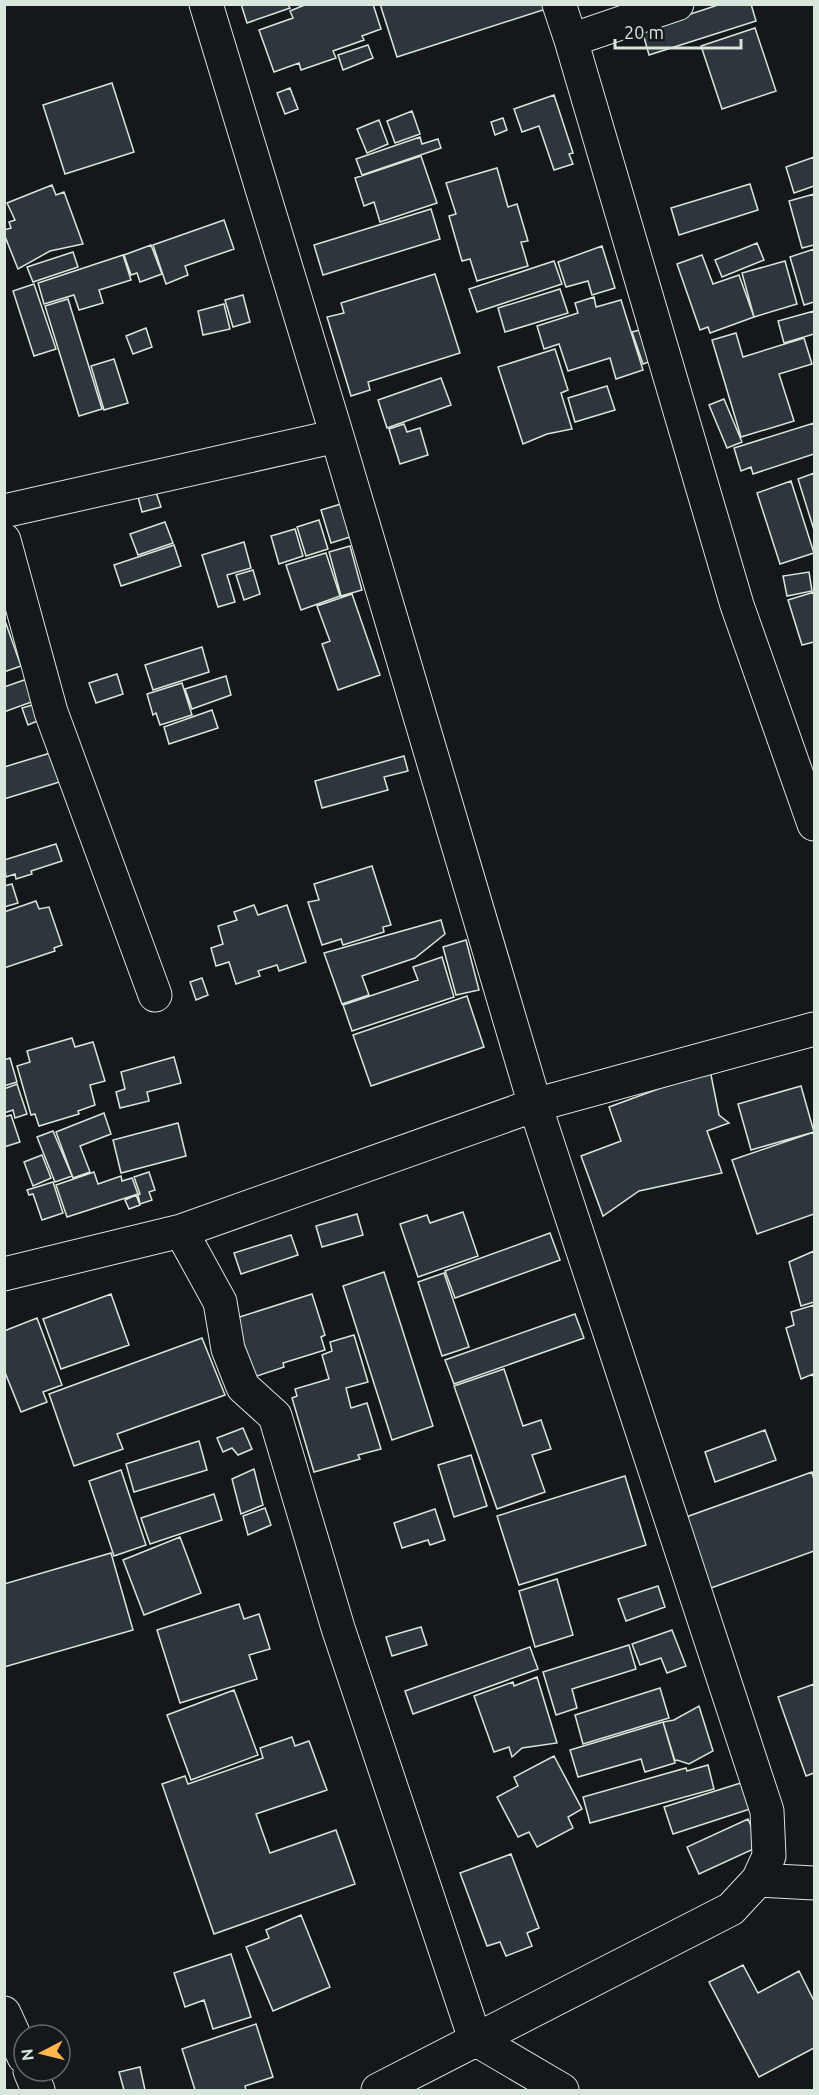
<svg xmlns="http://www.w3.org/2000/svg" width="819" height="2095" viewBox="0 0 819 2095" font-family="Ubuntu,sans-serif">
<rect width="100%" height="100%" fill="#14181c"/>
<!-- building -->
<path fill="#2c363c" stroke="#d8e6dc" stroke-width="1.5" d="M 241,4 L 290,4 L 288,5 L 290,8 L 247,23 Z
M 307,4 L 373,4 L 381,29 L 362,36 L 364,40 L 333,51 L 336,58 L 301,70 L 299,63 L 274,72 L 259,30 L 293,18 L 290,11 Z
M 380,4 L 548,4 L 549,8 L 397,57 Z
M 721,4 L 751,4 L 756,21 L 649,55 L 642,30 Z
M 755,28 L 776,91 L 722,109 L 701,46 Z
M 368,45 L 373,58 L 343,70 L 338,55 Z
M 112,83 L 134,152 L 65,174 L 43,105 Z
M 290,88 L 298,109 L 285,114 L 277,93 Z
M 554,95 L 573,153 L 569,154 L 573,164 L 554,170 L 539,126 L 522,132 L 514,109 Z
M 412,111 L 420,134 L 395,143 L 387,121 Z
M 503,118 L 507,130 L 495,135 L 491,122 Z
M 379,120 L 388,144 L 367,153 L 357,129 Z
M 420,137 L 422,144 L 438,139 L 441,148 L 362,175 L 356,159 Z
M 421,156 L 437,203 L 380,222 L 374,202 L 364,206 L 355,178 Z
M 814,157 L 814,186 L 794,193 L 786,167 Z
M 497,168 L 508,207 L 517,204 L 528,241 L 521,242 L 528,266 L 477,281 L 470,259 L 462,261 L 449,216 L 456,214 L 446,183 Z
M 750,184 L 758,210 L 679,235 L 671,208 Z
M 52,185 L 56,195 L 64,192 L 83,244 L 50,251 L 18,269 L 4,234 L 4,230 L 11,228 L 9,222 L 15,220 L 7,203 Z
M 814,194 L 814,245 L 802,248 L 789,201 Z
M 431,209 L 440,239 L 323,275 L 314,245 Z
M 224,220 L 234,249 L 185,266 L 188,275 L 166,284 L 153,245 Z
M 757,243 L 764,260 L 722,277 L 715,260 Z
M 151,245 L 162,274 L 140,282 L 137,273 L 131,275 L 124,255 Z
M 602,246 L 615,288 L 592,295 L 588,281 L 566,287 L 558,262 Z
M 814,249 L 814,302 L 804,305 L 790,257 Z
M 73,252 L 78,267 L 33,282 L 27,267 Z
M 123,255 L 131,280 L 99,290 L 103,303 L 79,310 L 74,295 L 44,304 L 38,283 Z
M 702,255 L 713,284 L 739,275 L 754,317 L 710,333 L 708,327 L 700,330 L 677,264 Z
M 554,261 L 562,284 L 477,312 L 469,289 Z
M 785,261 L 797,304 L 754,317 L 742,273 Z
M 435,274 L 460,353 L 368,382 L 370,390 L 351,396 L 327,317 L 344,313 L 341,303 Z
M 34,284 L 56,349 L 34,356 L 13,291 Z
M 560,289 L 568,313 L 505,332 L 498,308 Z
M 243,295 L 250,322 L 233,327 L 225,300 Z
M 594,297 L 596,307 L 621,300 L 643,370 L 616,379 L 610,358 L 568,371 L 559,344 L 544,349 L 537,326 L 578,313 L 575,303 Z
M 68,299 L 102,409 L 79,416 L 45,306 Z
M 224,304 L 230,329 L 203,335 L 198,311 Z
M 814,311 L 814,334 L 784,343 L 778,321 Z
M 146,328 L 152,347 L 133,354 L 126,336 Z
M 647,328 L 657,359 L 643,364 L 632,332 Z
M 736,333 L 743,357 L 804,338 L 812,364 L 779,374 L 794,421 L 741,437 L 712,340 Z
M 555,349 L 568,390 L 561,393 L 572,429 L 547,434 L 523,444 L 498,367 Z
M 114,359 L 128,403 L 104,410 L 91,366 Z
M 441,378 L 451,405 L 387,428 L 378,400 Z
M 607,386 L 615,410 L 575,422 L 568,398 Z
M 724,399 L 742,442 L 727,448 L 709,405 Z
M 814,423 L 814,454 L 753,474 L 751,467 L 741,471 L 734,448 Z
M 404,424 L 407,432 L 420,428 L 428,455 L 400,464 L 389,429 Z
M 814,473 L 814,530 L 798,479 Z
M 791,481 L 814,553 L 780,564 L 757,493 Z
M 156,492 L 161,507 L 142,512 L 138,497 Z
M 341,504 L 350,537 L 331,543 L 321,510 Z
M 319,520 L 328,549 L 306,556 L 297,527 Z
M 165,522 L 173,543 L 138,555 L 130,534 Z
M 295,529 L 303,556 L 279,564 L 271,536 Z
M 244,542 L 251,568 L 227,575 L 235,602 L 218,607 L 202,555 Z
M 174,545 L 181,566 L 121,586 L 114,565 Z
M 350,546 L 362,590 L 341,596 L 329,552 Z
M 326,553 L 340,596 L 301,610 L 286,565 Z
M 253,570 L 260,594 L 244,600 L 236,575 Z
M 809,572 L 812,591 L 787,596 L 783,576 Z
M 814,592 L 814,642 L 802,645 L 788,600 Z
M 352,594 L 380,675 L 338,690 L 322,644 L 330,641 L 317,606 Z
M 4,618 L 21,666 L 4,672 Z
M 202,647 L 209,672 L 153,690 L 145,665 Z
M 117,674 L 123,694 L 96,703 L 89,683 Z
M 226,676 L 231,695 L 192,709 L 185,689 Z
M 27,679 L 34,701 L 4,712 L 4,687 Z
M 182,683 L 192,715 L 160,725 L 156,713 L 153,715 L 147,694 Z
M 39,703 L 42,719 L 28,725 L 22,708 Z
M 212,710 L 218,728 L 169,744 L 164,727 Z
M 57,751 L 66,780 L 4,799 L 4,767 Z
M 404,756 L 408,771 L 384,777 L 388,790 L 322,808 L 315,781 Z
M 56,844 L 62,861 L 31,871 L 32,874 L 16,879 L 15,874 L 6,877 L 4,860 Z
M 372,866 L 391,925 L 383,927 L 384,932 L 343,945 L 341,939 L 322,945 L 308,902 L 319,900 L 314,884 Z
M 12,884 L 18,903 L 4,907 L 4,886 Z
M 36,901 L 39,909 L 49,907 L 62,945 L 54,948 L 55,951 L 4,968 L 4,912 Z
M 254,905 L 258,915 L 287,905 L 306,962 L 279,971 L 277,965 L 258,971 L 260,976 L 236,984 L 229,962 L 216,966 L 211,948 L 223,944 L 218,926 L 237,920 L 234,912 Z
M 441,920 L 445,934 L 415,958 L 362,976 L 369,995 L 342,1004 L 324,953 Z
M 466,940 L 479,990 L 456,995 L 443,947 Z
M 442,957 L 454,997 L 352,1031 L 343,1005 L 418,980 L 413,967 Z
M 202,978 L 208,995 L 196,1000 L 190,982 Z
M 467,996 L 484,1047 L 371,1086 L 353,1035 Z
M 72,1038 L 75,1047 L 93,1042 L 105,1081 L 90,1085 L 95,1105 L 78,1111 L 79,1114 L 39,1126 L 35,1114 L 31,1115 L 17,1066 L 30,1062 L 27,1051 Z
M 174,1057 L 181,1083 L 147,1092 L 149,1101 L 120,1108 L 116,1092 L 125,1089 L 121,1072 Z
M 10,1058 L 17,1082 L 4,1086 L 4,1060 Z
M 710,1070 L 719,1115 L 729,1123 L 707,1131 L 722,1173 L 639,1191 L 603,1216 L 581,1156 L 621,1141 L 609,1107 Z
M 17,1084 L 27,1114 L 15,1118 L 13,1110 L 4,1113 L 4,1089 Z
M 801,1086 L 814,1132 L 751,1150 L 738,1104 Z
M 104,1113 L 111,1134 L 80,1146 L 90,1172 L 73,1178 L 56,1132 Z
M 11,1115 L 20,1142 L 4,1147 L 4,1117 Z
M 178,1123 L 186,1156 L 121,1173 L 113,1140 Z
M 53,1131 L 72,1176 L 55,1182 L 37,1137 Z
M 814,1132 L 814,1214 L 757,1234 L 732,1160 Z
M 42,1155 L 51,1178 L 33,1186 L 24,1162 Z
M 94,1172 L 98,1184 L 121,1176 L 122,1181 L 132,1178 L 138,1194 L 67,1217 L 56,1185 Z
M 149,1172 L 155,1190 L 149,1192 L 152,1200 L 140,1204 L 138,1195 L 140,1194 L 134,1177 Z
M 53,1182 L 63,1213 L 42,1220 L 33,1194 L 29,1195 L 27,1190 Z
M 136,1195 L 140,1205 L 129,1209 L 125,1200 Z
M 463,1212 L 478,1256 L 418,1277 L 400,1224 L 427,1215 L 430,1223 Z
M 357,1214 L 363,1235 L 322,1247 L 316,1226 Z
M 550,1233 L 560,1260 L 455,1298 L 445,1271 Z
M 291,1235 L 298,1255 L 241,1274 L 234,1253 Z
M 814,1251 L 814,1302 L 801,1306 L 789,1262 Z
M 384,1272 L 433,1426 L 392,1440 L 343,1286 Z
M 444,1273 L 469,1347 L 442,1356 L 418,1282 Z
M 111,1294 L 129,1345 L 61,1369 L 43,1319 Z
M 312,1294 L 325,1335 L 321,1337 L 325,1350 L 283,1363 L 284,1367 L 248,1379 L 230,1320 Z
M 814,1305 L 814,1379 L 813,1374 L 801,1379 L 786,1328 L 794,1325 L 791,1312 Z
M 575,1314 L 584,1338 L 454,1384 L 445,1360 Z
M 37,1318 L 62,1385 L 43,1392 L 47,1402 L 21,1412 L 4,1370 L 4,1331 Z
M 354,1335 L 368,1382 L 346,1388 L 351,1408 L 367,1403 L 381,1449 L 358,1455 L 360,1459 L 314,1472 L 292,1398 L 297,1396 L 295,1389 L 329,1379 L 322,1355 L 332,1351 L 330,1342 Z
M 202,1338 L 225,1395 L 117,1434 L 123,1449 L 74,1466 L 49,1394 Z
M 504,1369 L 523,1426 L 541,1420 L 551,1449 L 532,1455 L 545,1492 L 497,1509 L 454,1386 Z
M 243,1428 L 252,1449 L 238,1455 L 232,1448 L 223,1452 L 217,1438 Z
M 765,1430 L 776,1460 L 715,1482 L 705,1452 Z
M 199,1441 L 207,1470 L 134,1492 L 126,1464 Z
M 471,1455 L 487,1506 L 454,1517 L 438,1465 Z
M 254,1469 L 263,1505 L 241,1514 L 232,1479 Z
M 121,1470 L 146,1545 L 114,1556 L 89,1481 Z
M 812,1472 L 814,1480 L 814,1551 L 711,1588 L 686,1517 Z
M 625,1476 L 646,1545 L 519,1585 L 497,1516 Z
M 214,1494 L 222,1520 L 150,1544 L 141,1518 Z
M 265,1508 L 271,1525 L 248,1535 L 243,1516 Z
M 435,1509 L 445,1540 L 430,1545 L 428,1540 L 402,1548 L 394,1523 Z
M 180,1537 L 201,1593 L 144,1615 L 123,1560 Z
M 111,1553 L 133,1630 L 4,1667 L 4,1584 Z
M 557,1579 L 573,1635 L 535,1647 L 519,1591 Z
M 658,1586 L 665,1607 L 626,1621 L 618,1599 Z
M 239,1604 L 244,1619 L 259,1614 L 270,1649 L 249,1655 L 257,1679 L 180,1703 L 157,1630 Z
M 421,1627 L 427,1645 L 392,1656 L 386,1637 Z
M 672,1630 L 686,1666 L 667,1673 L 661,1658 L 640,1665 L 632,1644 Z
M 629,1645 L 636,1669 L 572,1689 L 577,1708 L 556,1715 L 543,1672 Z
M 530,1647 L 538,1669 L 413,1714 L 405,1691 Z
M 537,1677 L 557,1743 L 522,1748 L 512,1757 L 509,1747 L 494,1752 L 474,1696 L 513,1682 L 514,1686 Z
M 814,1684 L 814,1773 L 806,1776 L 778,1697 Z
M 660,1688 L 669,1718 L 583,1744 L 575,1715 Z
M 234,1690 L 258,1755 L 191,1780 L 167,1715 Z
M 699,1706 L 713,1751 L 689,1764 L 677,1760 L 675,1761 L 663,1722 L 674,1720 Z
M 663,1722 L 675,1763 L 645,1772 L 641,1759 L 578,1777 L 570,1750 Z
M 292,1737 L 295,1746 L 309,1741 L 327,1790 L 256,1814 L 270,1853 L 336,1830 L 355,1884 L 214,1934 L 162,1784 L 185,1776 L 188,1784 L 263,1758 L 260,1748 Z
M 554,1756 L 582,1809 L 568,1817 L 573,1828 L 537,1847 L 529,1832 L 518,1837 L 497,1797 L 518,1786 L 514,1777 Z
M 708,1765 L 714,1789 L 590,1823 L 583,1797 L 686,1768 L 687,1771 Z
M 744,1782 L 753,1808 L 673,1834 L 664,1807 Z
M 748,1819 L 760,1846 L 699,1874 L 687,1847 Z
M 511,1854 L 539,1928 L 527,1933 L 532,1946 L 506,1956 L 500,1942 L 487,1946 L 460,1873 Z
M 301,1915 L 330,1987 L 273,2011 L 246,1947 L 269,1938 L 266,1930 Z
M 231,1954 L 251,2017 L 213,2029 L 204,2000 L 185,2007 L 174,1973 Z
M 743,1965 L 758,1993 L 799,1971 L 814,2001 L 814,2048 L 759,2077 L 709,1982 Z
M 256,2024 L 273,2077 L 245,2086 L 246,2090 L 195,2090 L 182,2049 Z
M 140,2067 L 145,2090 L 124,2090 L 119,2072 Z"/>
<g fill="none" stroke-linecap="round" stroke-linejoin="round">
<!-- minor casing -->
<g stroke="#d8e6dc" stroke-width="35">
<path id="minor" d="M 206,4 L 337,436 L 535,1105 L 767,1811 L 769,1856 L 758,1880 L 731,1909 L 378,2090
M 559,4 L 571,40 L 737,605 L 814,824
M 571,40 L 677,4
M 4,511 L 337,436
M 4,540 L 51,712 L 155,995
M 181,1231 L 220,1302 L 228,1349 L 243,1387 L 275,1416 L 338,1628 L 475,2039 L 562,2090
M 4,1274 L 181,1231 L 535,1105 L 814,1029
M 758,1880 L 814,1883
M 4,2013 L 24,2057
M 30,2071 L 38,2090"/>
</g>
<!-- minor -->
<use href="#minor" stroke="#14181c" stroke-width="33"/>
</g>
<!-- border -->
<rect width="819" height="2095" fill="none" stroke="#d8e6dc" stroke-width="12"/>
<!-- north arrow -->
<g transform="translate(42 2053) rotate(263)"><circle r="28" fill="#14181c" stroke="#626a69" stroke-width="1.5"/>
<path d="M0-4.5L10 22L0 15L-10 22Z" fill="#ffb74d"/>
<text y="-9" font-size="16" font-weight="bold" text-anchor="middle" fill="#d8e6dc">N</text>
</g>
<!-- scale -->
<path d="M615 39v9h126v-9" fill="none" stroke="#d8e6dc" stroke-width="3"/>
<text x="624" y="39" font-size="18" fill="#d8e6dc" stroke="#14181c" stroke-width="4.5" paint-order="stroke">20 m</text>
</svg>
